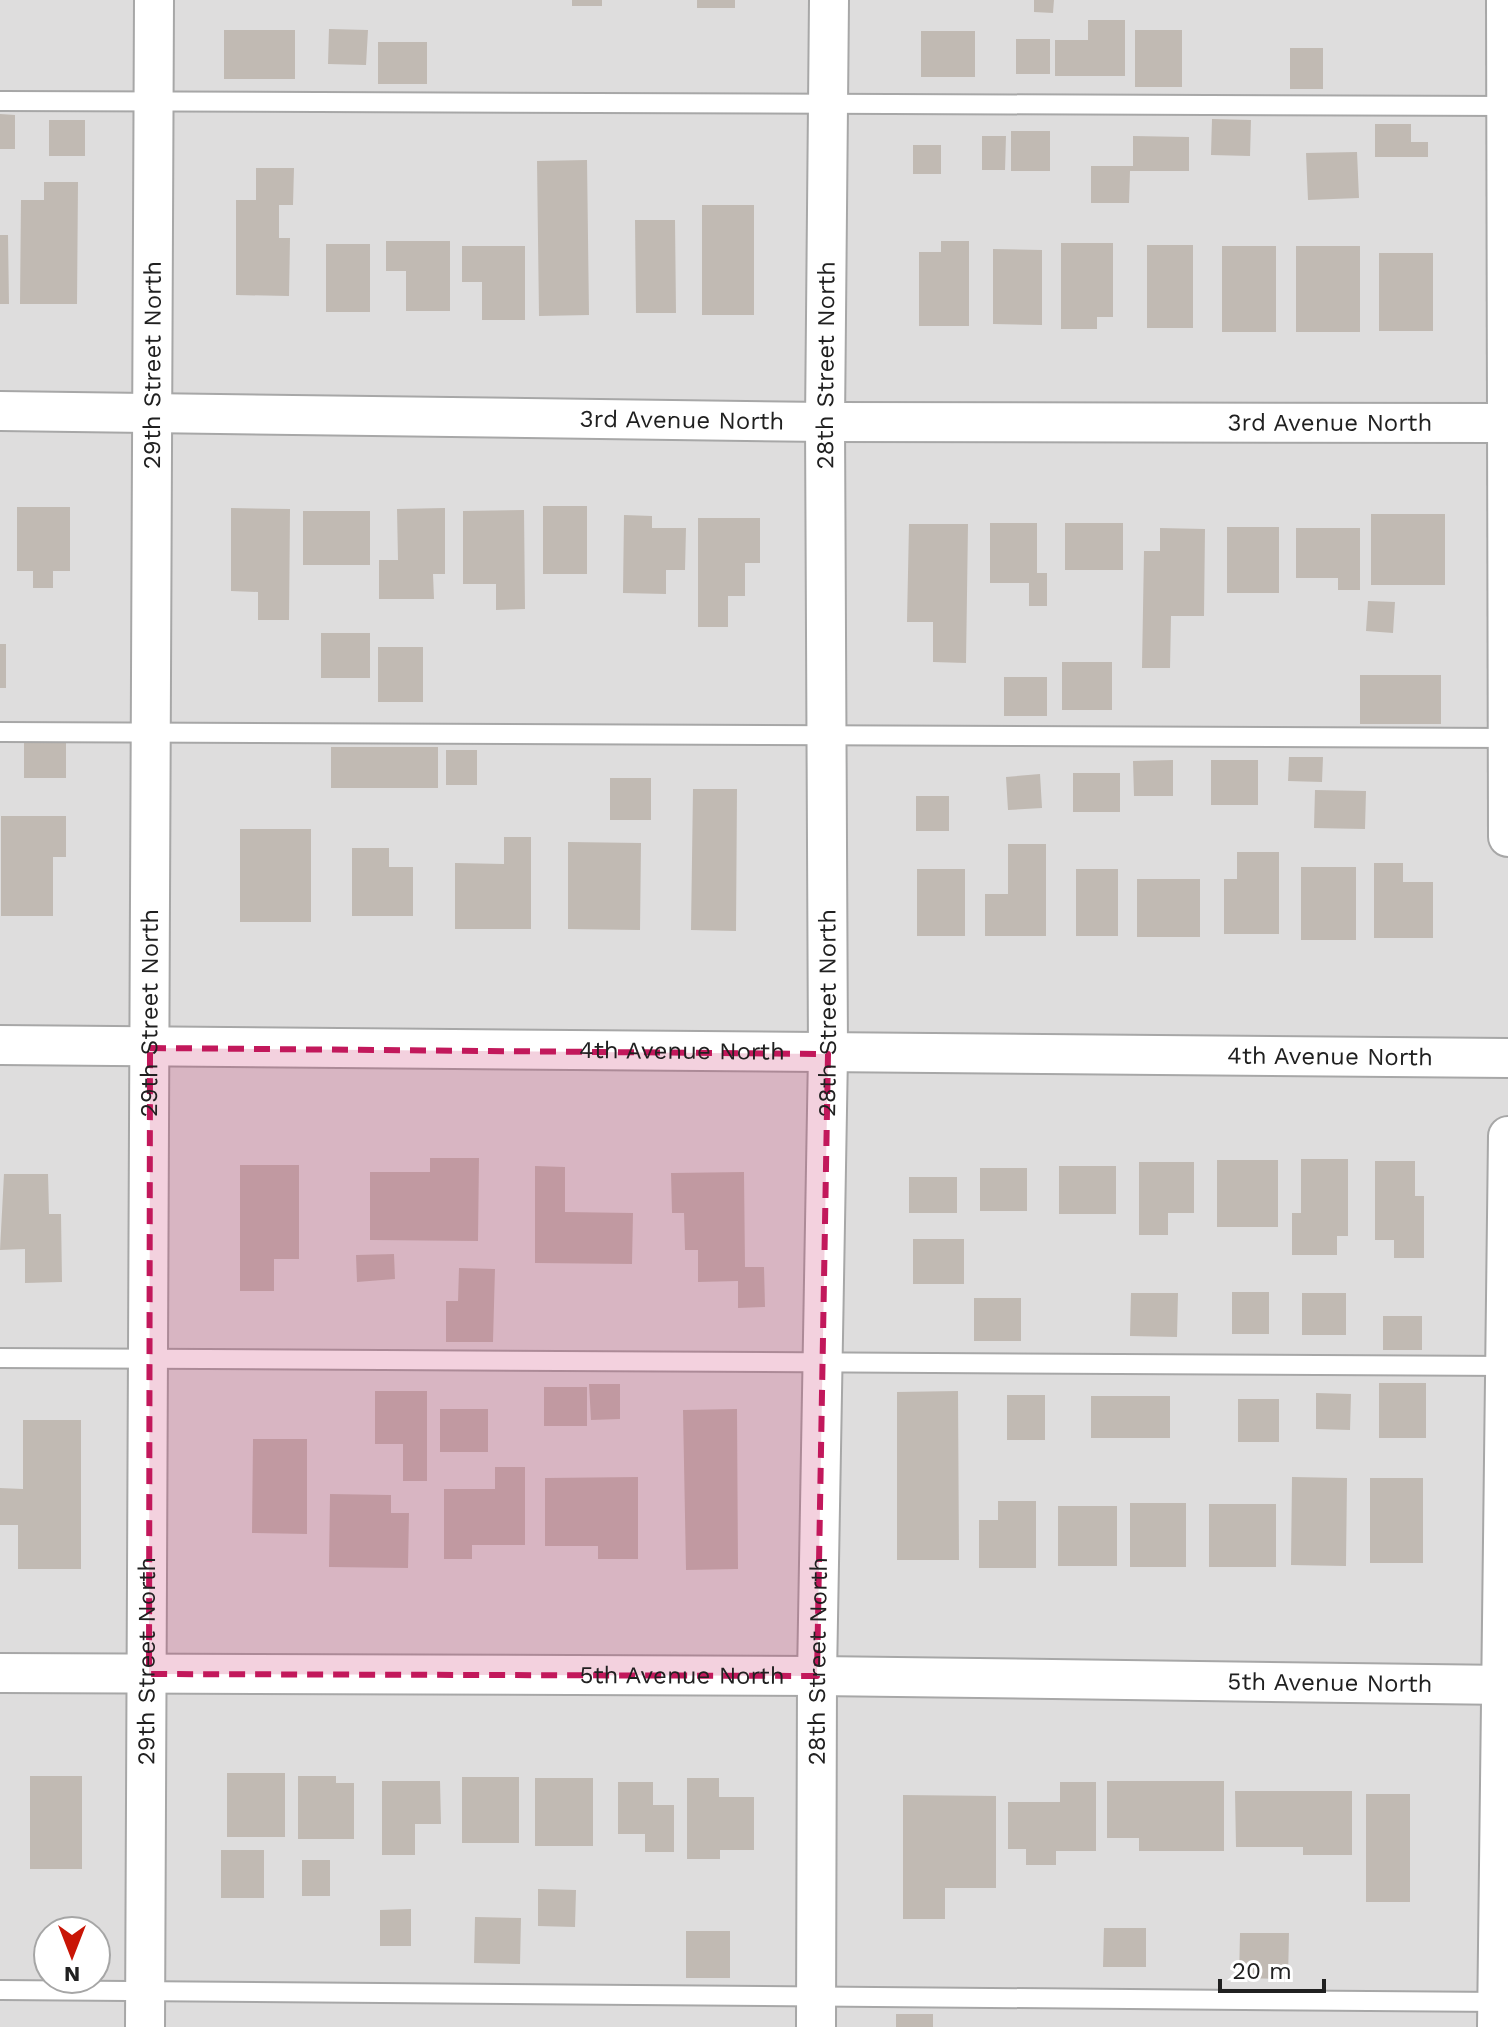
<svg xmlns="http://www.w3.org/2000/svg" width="1508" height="2027" viewBox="0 0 1508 2027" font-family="'Work Sans',sans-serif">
<rect width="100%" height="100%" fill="#f0eee7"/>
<!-- residential -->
<path fill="#dedddd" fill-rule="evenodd" d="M 0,0 L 1508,0 L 1508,2027 L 0,2027 ZM 48,1931 L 96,1931 L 96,1979 L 48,1979 Z"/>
<!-- building -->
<path fill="#c1bab3" d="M 572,0 L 602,0 L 602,6 L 572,6 Z
M 697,0 L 735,0 L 735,8 L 697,8 Z
M 1034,0 L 1054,0 L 1053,13 L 1034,12 Z
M 1088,20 L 1125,20 L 1125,76 L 1055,76 L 1055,40 L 1088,40 Z
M 329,29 L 368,30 L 366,65 L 328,64 Z
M 224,30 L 295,30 L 295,79 L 224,79 Z
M 1135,30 L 1182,30 L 1182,87 L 1135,87 Z
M 921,31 L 975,31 L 975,77 L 921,77 Z
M 1016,39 L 1050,39 L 1050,74 L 1016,74 Z
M 378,42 L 427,42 L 427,84 L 378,84 Z
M 1290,48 L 1323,48 L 1323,89 L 1290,89 Z
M 0,114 L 15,115 L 15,149 L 0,149 Z
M 1212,119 L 1251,120 L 1250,156 L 1211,155 Z
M 49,120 L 85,120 L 85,156 L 49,156 Z
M 1375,124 L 1411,124 L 1411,142 L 1428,142 L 1428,157 L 1375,157 Z
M 1011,131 L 1050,131 L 1050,171 L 1011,171 Z
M 982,136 L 1006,136 L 1005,170 L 982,170 Z
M 1133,136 L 1189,137 L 1189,171 L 1130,171 L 1129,203 L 1091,203 L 1091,166 L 1133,166 Z
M 913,145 L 941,145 L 941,174 L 913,174 Z
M 1357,152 L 1359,198 L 1308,200 L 1306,153 Z
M 587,160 L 589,315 L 539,316 L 537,161 Z
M 256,168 L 294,168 L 293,205 L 279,205 L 279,238 L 290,238 L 289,296 L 236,295 L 236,200 L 256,200 Z
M 44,182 L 78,182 L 77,304 L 20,304 L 21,200 L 44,200 Z
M 702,205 L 754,205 L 754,315 L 702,315 Z
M 635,220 L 675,220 L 676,313 L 636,313 Z
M 0,235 L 8,235 L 9,304 L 0,304 Z
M 386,241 L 450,241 L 450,311 L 406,311 L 406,271 L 386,271 Z
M 941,241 L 969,241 L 969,326 L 919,326 L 919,252 L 941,252 Z
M 1061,243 L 1113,243 L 1113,317 L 1097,317 L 1097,329 L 1061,329 Z
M 326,244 L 370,244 L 370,312 L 326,312 Z
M 1147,245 L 1193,245 L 1193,328 L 1147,328 Z
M 462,246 L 525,246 L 525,320 L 482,320 L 482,282 L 462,282 Z
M 1222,246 L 1276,246 L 1276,332 L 1222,332 Z
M 1296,246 L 1360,246 L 1360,332 L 1296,332 Z
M 993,249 L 1042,250 L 1042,325 L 993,324 Z
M 1379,253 L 1433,253 L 1433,331 L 1379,331 Z
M 543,506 L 587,506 L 587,574 L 543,574 Z
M 17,507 L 70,507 L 70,571 L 53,571 L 53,588 L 33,588 L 33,571 L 17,571 Z
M 231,508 L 290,509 L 289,620 L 258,620 L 258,592 L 231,591 Z
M 445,508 L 445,574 L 433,574 L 434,599 L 379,599 L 379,560 L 398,560 L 397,509 Z
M 524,510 L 525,609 L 496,610 L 496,584 L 463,584 L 463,511 Z
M 303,511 L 370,511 L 370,565 L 303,565 Z
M 1371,514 L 1445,514 L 1445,585 L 1371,585 Z
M 624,515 L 652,516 L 652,528 L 686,528 L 685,570 L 666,570 L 666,594 L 623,593 Z
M 698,518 L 760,518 L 760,563 L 745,563 L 745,596 L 728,596 L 728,627 L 698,627 Z
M 990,523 L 1037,523 L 1037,573 L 1047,573 L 1047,606 L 1029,606 L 1029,583 L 990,583 Z
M 1065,523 L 1123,523 L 1123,570 L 1065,570 Z
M 909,524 L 968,524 L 966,663 L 933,662 L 933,622 L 907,622 Z
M 1227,527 L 1279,527 L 1279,593 L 1227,593 Z
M 1160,528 L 1205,529 L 1204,616 L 1171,616 L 1170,668 L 1142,668 L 1144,551 L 1160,551 Z
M 1296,528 L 1360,528 L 1360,590 L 1338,590 L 1338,578 L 1296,578 Z
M 1368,601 L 1395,602 L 1393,633 L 1366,631 Z
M 321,633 L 370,633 L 370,678 L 321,678 Z
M 0,644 L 6,644 L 6,688 L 0,688 Z
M 378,647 L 423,647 L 423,702 L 378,702 Z
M 1062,662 L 1112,662 L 1112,710 L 1062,710 Z
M 1360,675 L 1441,675 L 1441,724 L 1360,724 Z
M 1004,677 L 1047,677 L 1047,716 L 1004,716 Z
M 24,743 L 66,743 L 66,778 L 24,778 Z
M 331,747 L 438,747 L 438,788 L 331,788 Z
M 446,750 L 477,750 L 477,785 L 446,785 Z
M 1289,757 L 1323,757 L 1322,782 L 1288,781 Z
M 1173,760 L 1173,796 L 1134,796 L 1133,761 Z
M 1211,760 L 1258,760 L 1258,805 L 1211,805 Z
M 1073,773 L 1120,773 L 1120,812 L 1073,812 Z
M 1040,774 L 1042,808 L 1008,810 L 1006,777 Z
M 610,778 L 651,778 L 651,820 L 610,820 Z
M 693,789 L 737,789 L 736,931 L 691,930 Z
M 1315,790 L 1366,791 L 1365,829 L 1314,828 Z
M 916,796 L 949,796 L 949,831 L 916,831 Z
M 1,816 L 66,816 L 66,857 L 53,857 L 53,916 L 1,916 Z
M 240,829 L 311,829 L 311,922 L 240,922 Z
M 504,837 L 531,837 L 531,929 L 455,929 L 455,863 L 504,864 Z
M 568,842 L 641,843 L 640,930 L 568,929 Z
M 1008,844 L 1046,844 L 1046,936 L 985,936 L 985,894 L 1008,894 Z
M 352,848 L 389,848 L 389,867 L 413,867 L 413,916 L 352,916 Z
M 1237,852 L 1279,852 L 1279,934 L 1224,934 L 1224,879 L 1237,879 Z
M 1374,863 L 1403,863 L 1403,882 L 1433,882 L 1433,938 L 1374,938 Z
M 1301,867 L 1356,867 L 1356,940 L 1301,940 Z
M 917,869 L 965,869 L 965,936 L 917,936 Z
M 1076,869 L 1118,869 L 1118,936 L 1076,936 Z
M 1137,879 L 1200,879 L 1200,937 L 1137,937 Z
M 430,1158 L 479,1158 L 478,1241 L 370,1240 L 370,1172 L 430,1172 Z
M 1301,1159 L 1348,1159 L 1348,1236 L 1337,1236 L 1337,1255 L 1292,1255 L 1292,1213 L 1301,1213 Z
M 1217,1160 L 1278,1160 L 1278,1227 L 1217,1227 Z
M 1375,1161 L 1415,1161 L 1415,1196 L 1424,1196 L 1424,1258 L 1394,1258 L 1394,1240 L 1375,1240 Z
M 1139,1162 L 1194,1162 L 1194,1213 L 1168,1213 L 1168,1235 L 1139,1235 Z
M 240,1165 L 299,1165 L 299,1259 L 274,1259 L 274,1291 L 240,1291 Z
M 535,1166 L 565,1167 L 565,1212 L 633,1213 L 632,1264 L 535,1263 Z
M 1059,1166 L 1116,1166 L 1116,1214 L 1059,1214 Z
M 980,1168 L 1027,1168 L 1027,1211 L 980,1211 Z
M 744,1172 L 745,1267 L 764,1267 L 765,1307 L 738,1308 L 738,1281 L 698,1282 L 698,1250 L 685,1250 L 684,1213 L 672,1213 L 671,1173 Z
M 4,1174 L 48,1174 L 49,1214 L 61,1214 L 62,1282 L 25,1283 L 25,1249 L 0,1250 Z
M 909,1177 L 957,1177 L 957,1213 L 909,1213 Z
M 913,1239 L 964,1239 L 964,1284 L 913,1284 Z
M 394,1254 L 395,1279 L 357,1282 L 356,1255 Z
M 459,1268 L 495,1269 L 493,1342 L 446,1342 L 446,1301 L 458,1301 Z
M 1232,1292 L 1269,1292 L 1269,1334 L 1232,1334 Z
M 1131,1293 L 1178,1293 L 1177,1337 L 1130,1336 Z
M 1302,1293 L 1346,1293 L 1346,1335 L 1302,1335 Z
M 974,1298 L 1021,1298 L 1021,1341 L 974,1341 Z
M 1383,1316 L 1422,1316 L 1422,1350 L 1383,1350 Z
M 1379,1383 L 1426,1383 L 1426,1438 L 1379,1438 Z
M 589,1384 L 620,1384 L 620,1419 L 591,1420 Z
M 544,1387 L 587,1387 L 587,1426 L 544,1426 Z
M 375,1391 L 427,1391 L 427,1481 L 403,1481 L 403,1444 L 375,1444 Z
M 958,1391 L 959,1560 L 897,1560 L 897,1392 Z
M 1316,1393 L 1351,1394 L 1350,1430 L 1316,1429 Z
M 1007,1395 L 1045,1395 L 1045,1440 L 1007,1440 Z
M 1091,1396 L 1170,1396 L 1170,1438 L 1091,1438 Z
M 1238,1399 L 1279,1399 L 1279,1442 L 1238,1442 Z
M 440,1409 L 488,1409 L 488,1452 L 440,1452 Z
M 737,1409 L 738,1569 L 686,1570 L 683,1410 Z
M 23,1420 L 81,1420 L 81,1569 L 18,1569 L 18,1525 L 0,1525 L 0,1488 L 23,1489 Z
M 253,1439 L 307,1439 L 307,1534 L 252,1533 Z
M 495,1467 L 525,1467 L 525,1545 L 472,1545 L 472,1559 L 444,1559 L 444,1489 L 495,1489 Z
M 638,1477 L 638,1559 L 598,1559 L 598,1546 L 545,1546 L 545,1478 Z
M 1292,1477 L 1347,1478 L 1346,1566 L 1291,1565 Z
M 1370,1478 L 1423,1478 L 1423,1563 L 1370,1563 Z
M 330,1494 L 391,1495 L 391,1513 L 409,1513 L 408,1568 L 329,1567 Z
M 998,1501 L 1036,1501 L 1036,1568 L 979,1568 L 979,1520 L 998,1520 Z
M 1130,1503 L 1186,1503 L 1186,1567 L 1130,1567 Z
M 1209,1504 L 1276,1504 L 1276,1567 L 1209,1567 Z
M 1058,1506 L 1117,1506 L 1117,1566 L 1058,1566 Z
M 227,1773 L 285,1773 L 285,1837 L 227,1837 Z
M 30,1776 L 82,1776 L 82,1869 L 30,1869 Z
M 298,1776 L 336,1776 L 336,1783 L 354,1783 L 354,1839 L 298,1839 Z
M 462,1777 L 519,1777 L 519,1843 L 462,1843 Z
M 535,1778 L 593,1778 L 593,1846 L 535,1846 Z
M 687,1778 L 719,1778 L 719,1797 L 754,1797 L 754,1850 L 720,1850 L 720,1859 L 687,1859 Z
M 382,1781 L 440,1781 L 441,1824 L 415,1824 L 415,1855 L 382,1855 Z
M 1107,1781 L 1224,1781 L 1224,1851 L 1139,1851 L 1139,1838 L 1107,1838 Z
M 618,1782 L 653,1782 L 653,1805 L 674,1805 L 674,1852 L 645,1852 L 645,1834 L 618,1834 Z
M 1060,1782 L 1096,1782 L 1096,1851 L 1056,1851 L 1056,1865 L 1026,1865 L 1026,1849 L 1008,1849 L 1008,1802 L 1060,1802 Z
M 1235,1791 L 1352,1791 L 1352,1855 L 1303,1855 L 1303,1847 L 1236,1847 Z
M 1366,1794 L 1410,1794 L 1410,1902 L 1366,1902 Z
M 903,1795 L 996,1796 L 996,1888 L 945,1888 L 945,1919 L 903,1919 Z
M 221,1850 L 264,1850 L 264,1898 L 221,1898 Z
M 302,1860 L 330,1860 L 330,1896 L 302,1896 Z
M 538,1889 L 576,1890 L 575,1927 L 538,1926 Z
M 411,1909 L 411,1946 L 380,1946 L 380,1910 Z
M 475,1917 L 521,1918 L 520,1964 L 474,1963 Z
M 1104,1928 L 1146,1928 L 1146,1967 L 1103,1967 Z
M 686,1931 L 730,1931 L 730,1978 L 686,1978 Z
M 1240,1933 L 1289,1933 L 1288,1979 L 1239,1978 Z
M 896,2014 L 933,2014 L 933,2027 L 896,2027 Z"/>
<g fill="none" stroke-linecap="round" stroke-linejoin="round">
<!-- service casing -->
<g stroke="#a7a7a7" stroke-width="22">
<path id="service" d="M 0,101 L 1508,106
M 0,732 L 1508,738
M 0,1358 L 1508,1366
M 0,1990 L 1501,2002"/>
</g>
<!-- minor casing -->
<g stroke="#a7a7a7" stroke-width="42">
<g id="minor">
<path d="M 1506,0 L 1508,837"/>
<path id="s1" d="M 0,411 L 825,422 L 1508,423"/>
<path id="s2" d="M 0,1045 L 1508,1058"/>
<path id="s3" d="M 0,1673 L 817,1676 L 1508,1685"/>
<path id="s4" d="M 145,2027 L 154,0"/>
<path id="s5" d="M 816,2027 L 817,1676 L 828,1054 L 825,422 L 829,0"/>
<path d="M 1497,2027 L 1508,1136"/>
</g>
</g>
<!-- service -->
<use href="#service" stroke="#fff" stroke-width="18"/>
<!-- minor -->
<use href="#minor" stroke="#fff" stroke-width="38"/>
</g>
<!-- marked area -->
<path fill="#c2185b" fill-opacity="0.2" stroke="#c2185b" stroke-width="6" stroke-dasharray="16 10" stroke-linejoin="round" d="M 150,1048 L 828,1054 L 817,1676 L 149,1674 Z"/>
<g text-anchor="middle" stroke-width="6" stroke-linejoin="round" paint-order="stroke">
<!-- street labels -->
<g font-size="24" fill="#202020" stroke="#fff">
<text dy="8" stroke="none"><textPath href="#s4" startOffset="1662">29th Street North</textPath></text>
<text dy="8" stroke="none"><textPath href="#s5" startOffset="1662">28th Street North</textPath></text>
<text dy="8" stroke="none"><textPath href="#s1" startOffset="682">3rd Avenue North</textPath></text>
<text dy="8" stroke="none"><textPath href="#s1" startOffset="1330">3rd Avenue North</textPath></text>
<text dy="8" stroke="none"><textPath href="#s4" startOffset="1014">29th Street North</textPath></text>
<text dy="8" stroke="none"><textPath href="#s5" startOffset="1014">28th Street North</textPath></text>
<text dy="8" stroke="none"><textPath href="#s2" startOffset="682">4th Avenue North</textPath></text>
<text dy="8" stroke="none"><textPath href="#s2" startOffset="1330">4th Avenue North</textPath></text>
<text dy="8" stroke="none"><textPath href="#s5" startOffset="366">28th Street North</textPath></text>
<text dy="8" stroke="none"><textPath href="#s4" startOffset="366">29th Street North</textPath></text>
<text dy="8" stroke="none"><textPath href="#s3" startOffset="682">5th Avenue North</textPath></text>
<text dy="8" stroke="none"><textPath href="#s3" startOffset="1330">5th Avenue North</textPath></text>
</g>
</g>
<!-- north arrow -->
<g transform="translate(72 1955) rotate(180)"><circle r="38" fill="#ffffff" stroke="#a6a6a6" stroke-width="2"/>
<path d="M0-6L14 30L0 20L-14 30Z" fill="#c91506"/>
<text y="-12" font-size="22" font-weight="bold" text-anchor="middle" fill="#202020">N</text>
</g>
<!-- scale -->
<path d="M1220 1979v12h104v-12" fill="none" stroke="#202020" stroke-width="4"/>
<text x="1232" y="1979" font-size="24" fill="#202020" stroke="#ffffff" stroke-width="6" paint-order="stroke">20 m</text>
</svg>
